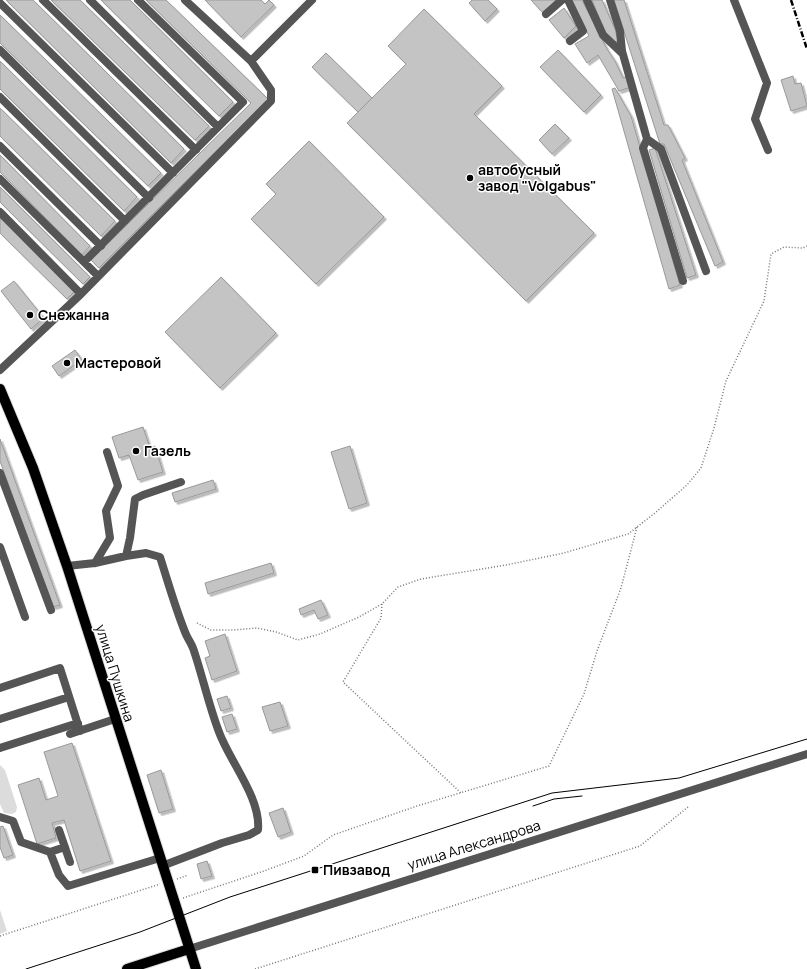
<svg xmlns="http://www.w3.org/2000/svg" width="807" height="969" viewBox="0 0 807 969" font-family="Manrope,sans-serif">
<defs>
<filter id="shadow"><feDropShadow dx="2.5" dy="2.5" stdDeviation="0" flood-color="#0004"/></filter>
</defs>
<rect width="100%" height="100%" fill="#fff"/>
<!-- green -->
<path fill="#dcdcdc" d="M 0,765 L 5,770 L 17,807 L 16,812 L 12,814 L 4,813 L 0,804 Z
M 0,910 L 7,931 L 0,934 Z"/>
<!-- building -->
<path fill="#c4c4c4" stroke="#999" filter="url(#shadow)" d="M 6,0 L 33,0 L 184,149 L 171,163 Z
M 51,0 L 80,0 L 209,126 L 195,140 Z
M 101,0 L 130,0 L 233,102 L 219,116 Z
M 146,0 L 166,0 L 268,99 L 99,268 L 91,260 L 251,103 Z
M 205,0 L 261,0 L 265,4 L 269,0 L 274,5 L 241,37 Z
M 472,0 L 488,0 L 497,9 L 485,21 L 469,3 Z
M 531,0 L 556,0 L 543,13 Z
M 571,0 L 582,0 L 607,49 L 615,61 L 623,78 L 627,76 L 631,87 L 619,91 L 598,55 L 587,63 L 575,44 L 589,36 Z
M 592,0 L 602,0 L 615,29 L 618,41 L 613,43 L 605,32 Z
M 614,0 L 624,0 L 664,125 L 668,125 L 685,158 L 682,160 L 723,262 L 715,266 L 664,144 L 660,144 Z
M 564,8 L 576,26 L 564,38 L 549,20 Z
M 424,9 L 502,86 L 474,114 L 594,233 L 526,301 L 347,123 L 406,64 L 388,46 Z
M 0,15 L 161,173 L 148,186 L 0,43 Z
M 558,50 L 601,95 L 584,112 L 540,67 Z
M 326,53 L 372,98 L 358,112 L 312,67 Z
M 0,61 L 137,197 L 124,211 L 0,89 Z
M 793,76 L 795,84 L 801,83 L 807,106 L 791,111 L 781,80 Z
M 615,88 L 631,116 L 680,285 L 669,289 L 612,89 Z
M 0,108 L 115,221 L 101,236 L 0,136 Z
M 555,124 L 569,138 L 552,154 L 539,140 Z
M 309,141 L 384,217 L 316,284 L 251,219 L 276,194 L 266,184 Z
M 655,148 L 696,275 L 687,278 L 649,150 Z
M 0,155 L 90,246 L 82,255 L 0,172 Z
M 0,187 L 90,277 L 83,284 L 0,202 Z
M 0,218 L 74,292 L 67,299 L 0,233 Z
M 221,277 L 276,333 L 220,388 L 165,332 Z
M 14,281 L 44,318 L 31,329 L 1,291 Z
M 75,350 L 82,360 L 59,376 L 52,366 Z
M 143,427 L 150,448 L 155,446 L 163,472 L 138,480 L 129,455 L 119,458 L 112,437 Z
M 0,439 L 60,605 L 53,607 L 0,461 Z
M 350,446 L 367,503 L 349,509 L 331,452 Z
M 213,480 L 216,489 L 175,502 L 172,493 Z
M 271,563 L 274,573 L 208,594 L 205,583 Z
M 321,600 L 328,615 L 318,619 L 314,610 L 301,615 L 299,609 Z
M 225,634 L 237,671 L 212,680 L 205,658 L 210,656 L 205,641 Z
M 227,696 L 231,708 L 221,711 L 217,699 Z
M 280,702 L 288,726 L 270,731 L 262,707 Z
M 232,714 L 237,729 L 227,732 L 222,717 Z
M 72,743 L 111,861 L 80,871 L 64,820 L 52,823 L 56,838 L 37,844 L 18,785 L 39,778 L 46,800 L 58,796 L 44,752 Z
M 161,770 L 173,809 L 159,813 L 147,775 Z
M 283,808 L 291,832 L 278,837 L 269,813 Z
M 3,826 L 13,855 L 4,858 L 0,847 L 0,827 Z
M 207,861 L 212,876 L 201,879 L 197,864 Z"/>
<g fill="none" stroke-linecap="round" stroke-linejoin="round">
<!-- major casing -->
<g stroke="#dbdbdb" stroke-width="12">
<path id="major" d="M 0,389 L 33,468 L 67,566 L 196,969
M 127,969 L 189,949"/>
</g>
<!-- path -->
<path stroke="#777" stroke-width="1.5" stroke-dasharray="1 2" stroke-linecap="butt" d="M 382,604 L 381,618 L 343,682 L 461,793
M 197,623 L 211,630 L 233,630 L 257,628 L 276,632 L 298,640 L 320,634 L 359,617 L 382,604 L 398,587 L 421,579 L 506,565 L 564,553 L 628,534 L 655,513 L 687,485 L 701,468 L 714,428 L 726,381 L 764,301 L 771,254 L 784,247 L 803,248 L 807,246
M 177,879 L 188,875
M 183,898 L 264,871 L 304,856 L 333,835 L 417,806 L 549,766 L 584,694 L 597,651 L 621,588 L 637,527
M 0,936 L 160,884
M 255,969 L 640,846 L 688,807"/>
<!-- minor -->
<path stroke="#555" stroke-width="8" d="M 43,0 L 196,150
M 90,0 L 218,127
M 185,0 L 251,61
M 568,0 L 583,31 L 570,41
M 587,0 L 603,35 L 622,53
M 610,0 L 620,31 L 622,51 L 647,139 L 661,149 L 706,271
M 734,0 L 767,83 L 755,119 L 768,150
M 0,3 L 173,173
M 546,14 L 562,0
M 0,50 L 149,198
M 0,97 L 125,221
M 647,139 L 643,148 L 683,281
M 0,146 L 101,246
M 0,179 L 84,262
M 0,212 L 81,294
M 98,276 L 84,262 L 243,102 L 138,0
M 0,370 L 81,294 L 271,101 L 271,90 L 251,61 L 312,0
M 0,473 L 51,610
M 0,547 L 25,617
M 126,556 L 146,553 L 160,557 C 168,582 175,607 185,632 C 187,638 192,644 194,651 C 203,678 209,706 219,732 C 230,762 261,798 258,830 L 249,835 L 222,843 L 162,866
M 95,563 L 110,538 L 106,511 L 118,486 L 107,452
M 67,566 L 95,563 L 126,556 L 130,538 L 135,499 L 143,495 L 181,482
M 0,688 L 60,668 L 80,731
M 0,719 L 69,697
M 70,734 L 115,719
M 0,748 L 78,723
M 0,817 L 13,821 L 21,842 L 50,852 L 59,875 L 68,886 L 160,858
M 59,830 L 70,862
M 50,852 L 65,847
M 189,949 L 807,754"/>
<!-- major -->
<use href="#major" stroke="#000" stroke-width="10"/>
<!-- tram -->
<path stroke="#000" stroke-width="1" d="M 533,806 L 554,799 L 582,796
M 26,969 L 140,932 L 230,897 L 552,793 L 679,778 L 807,739"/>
<!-- rail -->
<path stroke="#000" stroke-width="2.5" stroke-dasharray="6 2 1 2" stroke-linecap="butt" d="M 791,0 L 807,49"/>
</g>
<!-- markers -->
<g fill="#000" stroke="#fff" stroke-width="1.5">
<circle cx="470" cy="178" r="4"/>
<circle cx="30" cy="315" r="4"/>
<circle cx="67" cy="363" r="4"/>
<circle cx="136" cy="451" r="4"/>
<rect x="311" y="866" width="8" height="8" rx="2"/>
</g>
<g text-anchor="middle" stroke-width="3" stroke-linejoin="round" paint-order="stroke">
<!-- poi labels -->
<g font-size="14" font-weight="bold" fill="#000" stroke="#fff" text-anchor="start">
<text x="478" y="175">автобусный<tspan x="478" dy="16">завод "Volgabus"</tspan></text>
<text x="38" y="320">Снежанна</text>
<text x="75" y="368">Мастеровой</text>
<text x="144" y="456">Газель</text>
<text x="323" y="875">Пивзавод</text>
</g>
<!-- street labels -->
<g font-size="14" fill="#000" stroke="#fff">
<text transform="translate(115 673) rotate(73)" y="5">улица Пушкина</text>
<text transform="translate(474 845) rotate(-17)" y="5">улица Александрова</text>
</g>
</g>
</svg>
